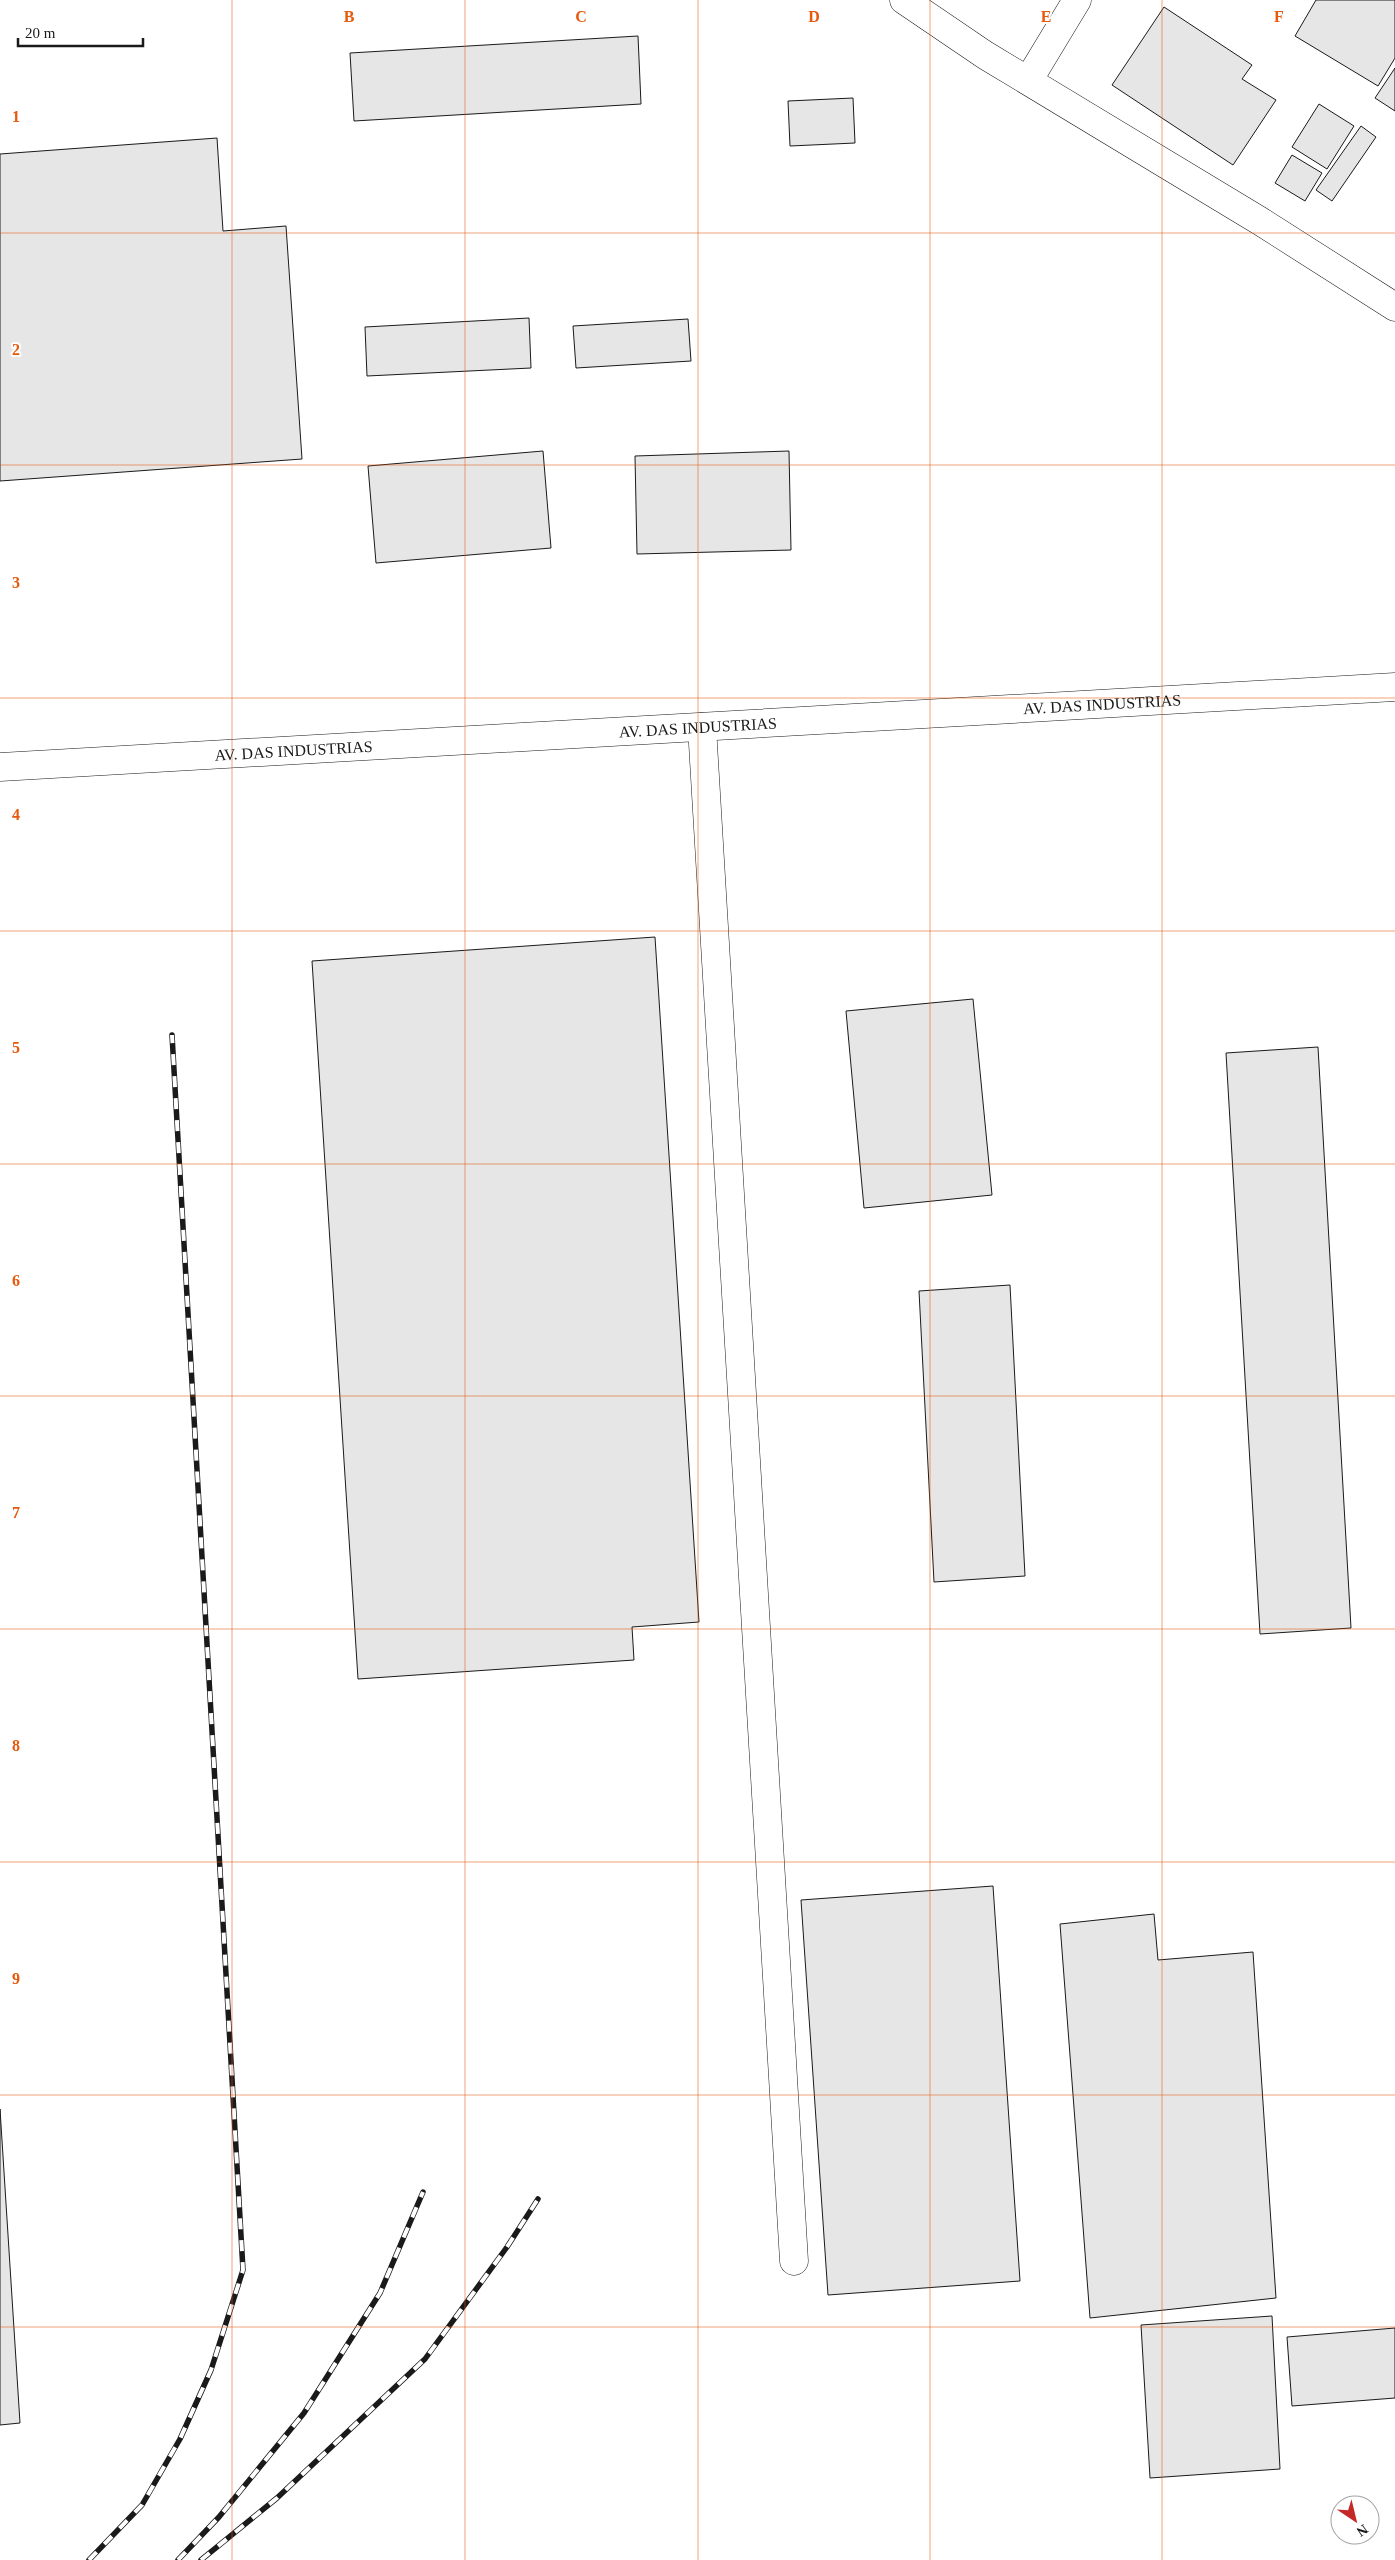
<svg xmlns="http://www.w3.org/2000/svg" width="1395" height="2560" viewBox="0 0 1395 2560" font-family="'Times New Roman',serif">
<rect width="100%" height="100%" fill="#fff"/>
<!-- building -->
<path fill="#e6e6e6" stroke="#1a1a1a" d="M 1316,0 L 1395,0 L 1395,58 L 1378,86 L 1295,36 Z
M 1164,7 L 1252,65 L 1242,79 L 1276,100 L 1233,165 L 1112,85 Z
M 638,36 L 641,104 L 354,121 L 350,53 Z
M 1395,68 L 1395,111 L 1375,98 Z
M 853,98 L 855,143 L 790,146 L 788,101 Z
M 1319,104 L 1354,126 L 1327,169 L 1292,147 Z
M 1361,126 L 1376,137 L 1332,201 L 1316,190 Z
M 217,138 L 223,231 L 286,226 L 302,459 L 0,481 L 0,154 Z
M 1292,155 L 1322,173 L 1305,201 L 1275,183 Z
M 529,318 L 531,368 L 367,376 L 365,327 Z
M 688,319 L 691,361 L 576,368 L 573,326 Z
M 543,451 L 551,548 L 376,563 L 368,466 Z
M 789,451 L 791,550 L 637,554 L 635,456 Z
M 655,937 L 699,1622 L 632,1627 L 634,1660 L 358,1679 L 312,961 Z
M 973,999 L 992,1195 L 864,1208 L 846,1011 Z
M 1318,1047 L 1351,1628 L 1260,1634 L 1226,1053 Z
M 1010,1285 L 1025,1576 L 934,1582 L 919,1291 Z
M 993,1886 L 1020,2281 L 828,2295 L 801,1900 Z
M 1154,1914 L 1158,1960 L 1253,1952 L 1276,2298 L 1090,2318 L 1060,1924 Z
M 0,2109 L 20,2423 L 0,2425 Z
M 1272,2316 L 1280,2469 L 1150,2478 L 1141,2325 Z
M 1395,2328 L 1395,2398 L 1292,2406 L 1287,2337 Z"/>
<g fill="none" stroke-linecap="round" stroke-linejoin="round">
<!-- street casing -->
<g stroke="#1a1a1a" stroke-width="29">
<path id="street" d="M 904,0 L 985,55 L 1260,221 L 1395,307
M 1028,81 L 1077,0
M 702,727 L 794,2261"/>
</g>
<!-- secondary casing -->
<g stroke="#1a1a1a" stroke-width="29">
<g id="secondary">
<path id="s1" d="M 0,767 L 1395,687"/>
</g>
</g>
<!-- street -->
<use href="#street" stroke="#fff" stroke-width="28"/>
<!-- secondary -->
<use href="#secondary" stroke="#fff" stroke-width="28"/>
<!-- rail casing -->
<g stroke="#1a1a1a" stroke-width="5.5">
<path id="rail" d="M 89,2560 L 142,2505 L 180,2439 L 211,2370 L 243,2270 L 172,1035
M 178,2560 L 219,2517 L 304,2413 L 380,2293 L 423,2192
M 201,2560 L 277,2498 L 425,2359 L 507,2247 L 538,2199"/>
</g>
<!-- rail -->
<use href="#rail" stroke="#fff" stroke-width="4" stroke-dasharray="11" stroke-linecap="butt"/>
</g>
<!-- grid -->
<path fill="none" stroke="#e8590c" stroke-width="1" stroke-opacity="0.55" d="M 232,0 L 232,2560M 465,0 L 465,2560M 698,0 L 698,2560M 930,0 L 930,2560M 1162,0 L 1162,2560M 0,233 L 1395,233M 0,465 L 1395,465M 0,698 L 1395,698M 0,931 L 1395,931M 0,1164 L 1395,1164M 0,1396 L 1395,1396M 0,1629 L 1395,1629M 0,1862 L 1395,1862M 0,2095 L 1395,2095M 0,2327 L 1395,2327"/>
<g text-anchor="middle" stroke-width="4" stroke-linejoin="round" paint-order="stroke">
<!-- street labels -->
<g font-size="16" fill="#1a1a1a" stroke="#fff">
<text dy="6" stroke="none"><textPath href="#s1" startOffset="1104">AV. DAS INDUSTRIAS</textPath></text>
<text dy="6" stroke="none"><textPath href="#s1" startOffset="699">AV. DAS INDUSTRIAS</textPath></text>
<text dy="6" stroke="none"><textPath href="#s1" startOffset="294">AV. DAS INDUSTRIAS</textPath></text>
</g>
</g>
<g font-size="16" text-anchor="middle" font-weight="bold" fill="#e8590c" stroke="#fff" stroke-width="4" stroke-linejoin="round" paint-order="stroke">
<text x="349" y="22">B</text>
<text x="581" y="22">C</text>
<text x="814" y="22">D</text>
<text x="1046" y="22">E</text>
<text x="1279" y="22">F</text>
<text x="16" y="122">1</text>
<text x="16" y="355">2</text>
<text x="16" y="588">3</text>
<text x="16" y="820">4</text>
<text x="16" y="1053">5</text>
<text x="16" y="1286">6</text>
<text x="16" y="1518">7</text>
<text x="16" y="1751">8</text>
<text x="16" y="1984">9</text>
</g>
<!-- north arrow -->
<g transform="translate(1355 2520) rotate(145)"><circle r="24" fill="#ffffff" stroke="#a3a3a3"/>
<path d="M0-4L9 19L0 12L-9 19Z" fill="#c62828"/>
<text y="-8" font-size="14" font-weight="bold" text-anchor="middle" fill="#1a1a1a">N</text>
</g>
<!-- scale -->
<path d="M18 38v8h125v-8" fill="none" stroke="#1a1a1a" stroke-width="2.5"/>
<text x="25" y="38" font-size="15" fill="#1a1a1a" stroke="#ffffff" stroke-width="4" paint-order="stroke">20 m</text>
</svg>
